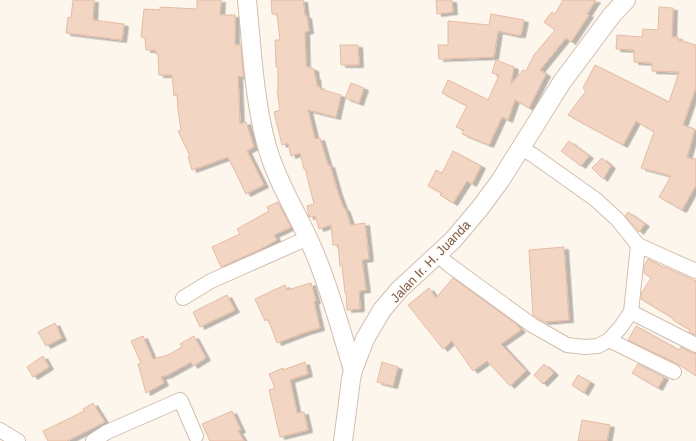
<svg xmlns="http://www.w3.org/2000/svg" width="696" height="441" viewBox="0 0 696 441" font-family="Helvetica,sans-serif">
<defs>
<filter id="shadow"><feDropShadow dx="4.5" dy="2.5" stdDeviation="0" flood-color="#0004"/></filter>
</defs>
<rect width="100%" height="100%" fill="#fdf6ec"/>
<!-- building -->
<path fill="#f3d5c3" stroke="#e6bba3" filter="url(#shadow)" d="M 73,0 L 94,0 L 93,20 L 124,24 L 122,40 L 66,33 L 68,17 L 71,18 Z
M 197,0 L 221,0 L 220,15 L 235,15 L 235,45 L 241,45 L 243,72 L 243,77 L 238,76 L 240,124 L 246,122 L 254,147 L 247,151 L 264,185 L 246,194 L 228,157 L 192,170 L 188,157 L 190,156 L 178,131 L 181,130 L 178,110 L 177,95 L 174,96 L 172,75 L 159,75 L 158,54 L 156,54 L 156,50 L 146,50 L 145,38 L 141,37 L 144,9 L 160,10 L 160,7 L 197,9 Z
M 271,0 L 303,0 L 305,16 L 307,16 L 309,31 L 305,32 L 306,66 L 314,69 L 315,77 L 316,77 L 317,87 L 319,86 L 320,89 L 341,95 L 336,117 L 308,110 L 315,139 L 320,138 L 328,165 L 330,165 L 338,193 L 344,209 L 345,208 L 351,225 L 365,223 L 369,259 L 362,260 L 366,290 L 359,291 L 360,309 L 347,310 L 346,293 L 345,293 L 342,266 L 340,266 L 338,245 L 333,245 L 331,225 L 319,229 L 315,216 L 309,217 L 307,206 L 314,204 L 305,168 L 304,169 L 300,153 L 291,156 L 288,143 L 282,145 L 274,112 L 280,110 L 277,90 L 278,90 L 278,67 L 276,67 L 275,40 L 280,40 L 277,14 L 272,14 Z
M 436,0 L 452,0 L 453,12 L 437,14 Z
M 563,0 L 596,0 L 587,14 L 589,15 L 571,42 L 566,38 L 540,70 L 546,74 L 529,108 L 515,100 L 508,120 L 502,117 L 489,145 L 462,134 L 464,130 L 456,127 L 467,106 L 442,93 L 448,80 L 488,100 L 499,75 L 492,73 L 496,60 L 514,67 L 511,84 L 523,70 L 526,71 L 534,55 L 555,30 L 544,22 L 552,12 L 555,14 Z
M 659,7 L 673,8 L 672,37 L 678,37 L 678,40 L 696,45 L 696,87 L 683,125 L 695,129 L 687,158 L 696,159 L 696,185 L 682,210 L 659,197 L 671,176 L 641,168 L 654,132 L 636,121 L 623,145 L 568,115 L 586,91 L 583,88 L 595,65 L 669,102 L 679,72 L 652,71 L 652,63 L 634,62 L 634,50 L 616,49 L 617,35 L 642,37 L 643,29 L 658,30 Z
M 491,14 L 524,20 L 521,35 L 516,35 L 498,31 L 494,57 L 439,59 L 438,45 L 448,45 L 448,21 L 489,25 Z
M 340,45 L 358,45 L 359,65 L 341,65 Z
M 351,83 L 364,88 L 359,103 L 345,98 Z
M 569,141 L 589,156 L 581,166 L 561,151 Z
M 453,151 L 481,166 L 472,184 L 467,181 L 453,203 L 440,195 L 442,193 L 428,186 L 436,170 L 442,173 Z
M 602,158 L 611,166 L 603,179 L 592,168 Z
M 278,202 L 291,227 L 274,235 L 277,240 L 259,250 L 221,267 L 212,247 L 240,234 L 237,229 L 269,211 L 267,207 Z
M 628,212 L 645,224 L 639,232 L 625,216 Z
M 564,247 L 569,320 L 544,322 L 533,315 L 529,250 Z
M 648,259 L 665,268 L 665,267 L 696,281 L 696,335 L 689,332 L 690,330 L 673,320 L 674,319 L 641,299 L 641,294 L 651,278 L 644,273 L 644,266 Z
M 453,278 L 516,324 L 521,330 L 501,344 L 526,371 L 510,386 L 487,361 L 473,371 L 452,341 L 443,349 L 408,305 L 429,288 L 436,298 Z
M 311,283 L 316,301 L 314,302 L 320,328 L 306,332 L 277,343 L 268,319 L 265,321 L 255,299 L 285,285 L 287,290 Z
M 227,295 L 235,310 L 200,327 L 193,312 Z
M 55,323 L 62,338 L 46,346 L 38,332 Z
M 636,326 L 679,350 L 681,347 L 692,353 L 696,353 L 696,376 L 678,364 L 628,340 Z
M 143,336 L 153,359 L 168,355 L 182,347 L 180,344 L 194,336 L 206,358 L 193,366 L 191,362 L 168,375 L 161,377 L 164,383 L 146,393 L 138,364 L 141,363 L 131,341 Z
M 43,356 L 49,367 L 33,377 L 27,367 Z
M 305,362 L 308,374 L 290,380 L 297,413 L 304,412 L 308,430 L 280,437 L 269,390 L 275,388 L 269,374 L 283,368 L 283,370 Z
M 382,362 L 398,367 L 393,386 L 377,382 Z
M 544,364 L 554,373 L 543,384 L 534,375 Z
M 638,364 L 664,377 L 658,388 L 632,373 Z
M 578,375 L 590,382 L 584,393 L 572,385 Z
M 93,403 L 105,422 L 67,441 L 48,441 L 43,431 L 66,420 L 84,411 L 83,409 Z
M 232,411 L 241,430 L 238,431 L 244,441 L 210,441 L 202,424 Z
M 582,420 L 610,425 L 607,441 L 578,441 Z"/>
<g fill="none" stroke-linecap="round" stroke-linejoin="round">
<!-- minor casing -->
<g stroke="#d1beb0" stroke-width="16">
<path id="minor" d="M 521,148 L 533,155 L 595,199 L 617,219 L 638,245 L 696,271
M 437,254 L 448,264 L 532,325 L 567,345 L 585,347 L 598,346 L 609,340 L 620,328 L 631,312 L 638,245
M 183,298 L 211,281 L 308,238
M 631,312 L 696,345
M 609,340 L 674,372
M 0,430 L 18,441
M 93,441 L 107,432 L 180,400 L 181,401 L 196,436"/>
</g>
<!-- tertiary casing -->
<g stroke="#d1beb0" stroke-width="20">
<path id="tertiary" d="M 247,0 C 252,48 254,103 268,150 C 279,187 301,219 315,254 C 331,292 341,331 353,370
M 343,441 L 345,426 L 351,379 L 353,370 L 365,339 L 382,310 L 399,290 L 453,240 L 480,208 L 500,181 L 562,82 L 612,15 L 626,0"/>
</g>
<!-- minor -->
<use href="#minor" stroke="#fff" stroke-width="14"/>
<!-- tertiary -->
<use href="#tertiary" stroke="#fff" stroke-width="18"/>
</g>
<g text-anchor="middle" stroke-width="3" stroke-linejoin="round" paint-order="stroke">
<!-- street labels -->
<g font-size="13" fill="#7a5c4d" stroke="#fffaf3">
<text transform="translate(430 261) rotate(-46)" y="5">Jalan Ir. H. Juanda</text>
</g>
</g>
</svg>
